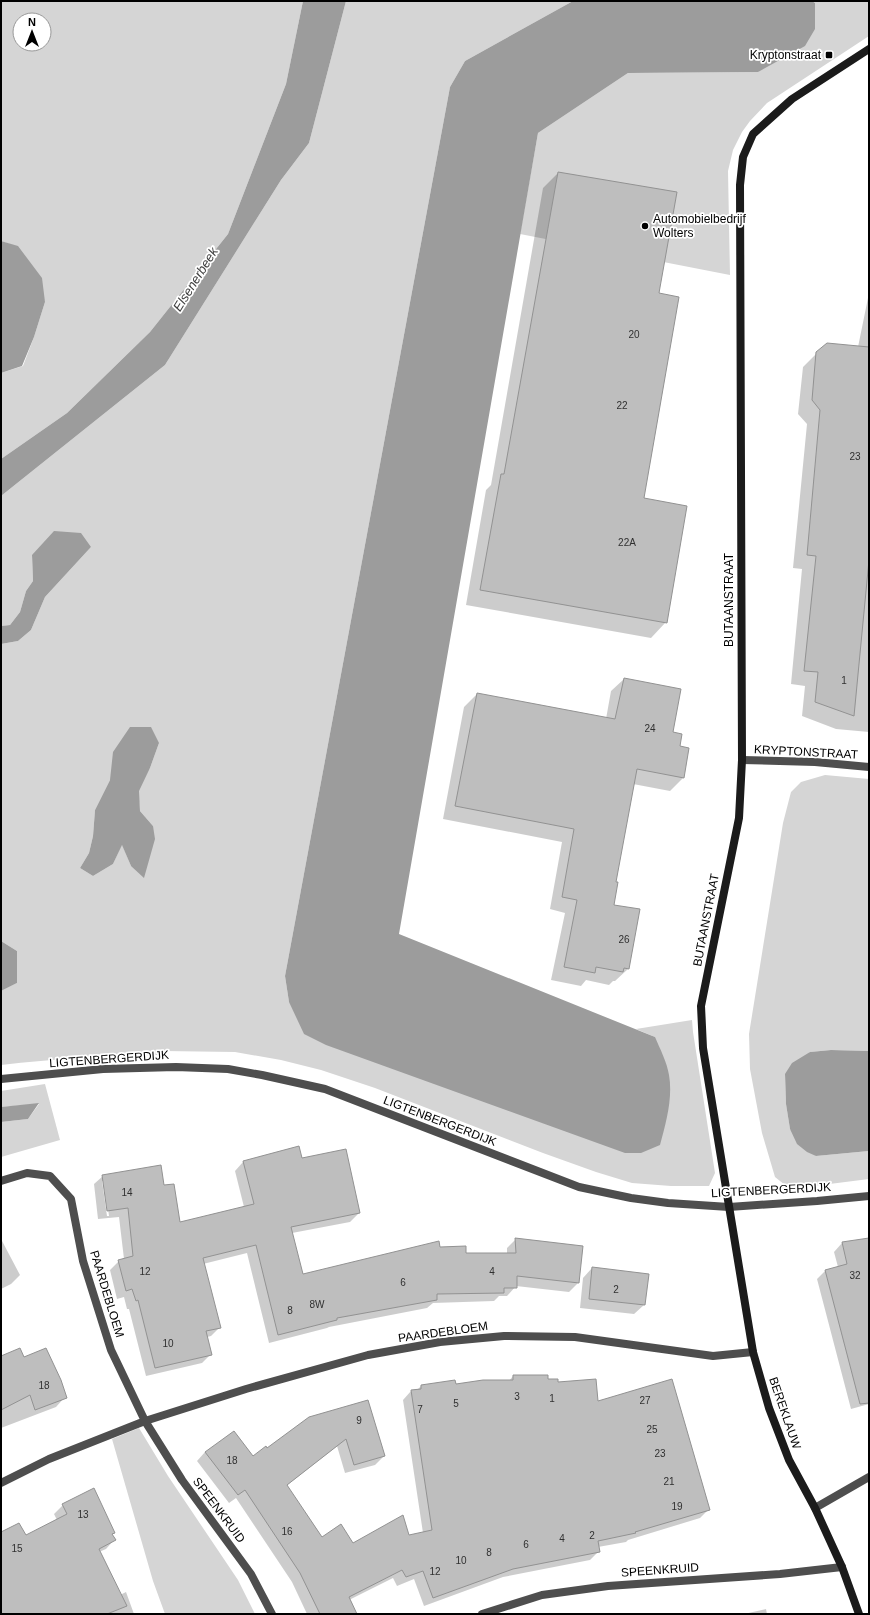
<svg xmlns="http://www.w3.org/2000/svg" width="870" height="1615" viewBox="0 0 870 1615" font-family="Helvetica,sans-serif">
<rect width="100%" height="100%" fill="#fff"/>
<!-- green -->
<path fill="#d5d5d5" fill-rule="evenodd" d="M 1,1 L 303,1 L 286,84 L 228,234 L 150,332 L 67,413 L 1,459 L 1,373 L 23,366 L 34,337 L 45,302 L 18,247 L 1,241 ZM 20,20 L 44,20 L 44,44 L 20,44 Z
M 346,1 L 573,1 L 465,61 L 450,87 L 285,976 L 289,1002 L 655,1037 L 636,1029 L 692,1020 L 693,1032 L 715,1173 L 709,1186 L 671,1186 L 632,1183 L 596,1172 L 543,1153 L 375,1088 L 321,1070 L 281,1060 L 235,1052 L 163,1051 L 159,1055 C 106,1055 54,1059 1,1065 L 1,991 L 17,983 L 17,951 L 1,941 L 1,644 L 18,641 L 31,630 L 45,597 L 91,547 L 32,555 L 33,581 L 26,591 L 20,612 L 10,625 L 1,626 L 1,496 L 165,365 L 281,180 L 309,143 ZM 159,743 L 150,768 L 138,791 L 140,811 L 153,826 L 131,866 L 122,844 L 113,864 L 93,876 L 80,868 L 89,853 L 93,836 L 95,810 L 110,780 Z
M 812,1 L 869,1 L 869,36 L 767,103 L 750,121 L 742,132 L 733,150 L 728,171 L 730,275 L 520,234 L 538,133 L 628,73 L 758,72 L 815,3 Z
M 825,775 L 869,779 L 869,1051 L 831,1050 L 810,1052 L 785,1075 L 786,1104 L 790,1129 L 816,1156 L 869,1151 L 869,1179 L 790,1189 L 775,1177 L 762,1133 L 750,1069 L 749,1034 L 783,823 L 791,792 L 801,782 Z
M 45,1084 L 60,1140 L 1,1157 L 1,1122 L 28,1119 L 39,1104 L 1,1107 L 1,1091 Z
M 139,1428 L 168,1476 L 238,1580 L 255,1614 L 165,1614 L 153,1581 L 112,1439 Z"/>
<!-- water -->
<path fill="#9c9c9c" d="M 303,1 L 346,1 L 309,143 L 281,180 L 165,365 L 1,496 L 1,459 L 67,413 L 150,332 L 228,234 L 286,84 Z
M 573,1 L 812,1 L 815,3 L 815,29 L 805,46 L 758,72 L 628,73 L 538,133 L 399,934 L 655,1037 C 660,1049 667,1062 669,1075 C 673,1098 666,1123 660,1145 L 641,1153 L 625,1153 L 326,1045 L 304,1034 L 289,1002 L 285,976 L 450,87 L 465,61 Z
M 1,241 L 18,246 L 42,278 L 45,302 L 34,337 L 22,366 L 1,373 Z
M 54,531 L 81,533 L 91,547 L 45,597 L 31,630 L 18,641 L 1,644 L 1,626 L 10,625 L 20,612 L 26,591 L 33,581 L 32,555 Z
M 130,727 L 151,727 L 159,743 L 150,768 L 139,791 L 140,811 L 153,826 L 155,839 L 144,878 L 131,866 L 122,845 L 113,864 L 93,876 L 80,868 L 89,853 L 93,836 L 95,810 L 110,780 L 113,752 Z
M 1,941 L 17,951 L 17,983 L 1,991 Z
M 831,1050 L 869,1051 L 869,1151 L 816,1156 L 807,1152 L 797,1144 L 790,1129 L 786,1104 L 785,1074 L 792,1063 L 810,1052 Z
M 39,1103 L 28,1119 L 1,1122 L 1,1107 Z"/>
<!-- shadow -->
<path fill="#0003" fill-rule="evenodd" d="M 558,173 L 643,499 L 666,622 L 651,638 L 466,605 L 486,490 L 491,485 L 543,188 Z
M 869,293 L 869,732 L 836,729 L 802,716 L 805,686 L 791,684 L 802,569 L 793,568 L 807,424 L 798,414 L 803,367 L 817,353 L 858,347 Z
M 624,679 L 672,732 L 679,747 L 683,778 L 670,791 L 633,784 L 614,882 L 613,905 L 628,969 L 615,981 L 613,981 L 609,985 L 586,980 L 581,986 L 551,980 L 565,913 L 550,909 L 562,842 L 443,819 L 464,707 L 477,694 L 606,719 L 611,691 Z
M 302,1159 L 359,1213 L 350,1222 L 292,1233 L 302,1275 L 439,1248 L 465,1254 L 507,1254 L 507,1248 L 516,1239 L 578,1283 L 569,1292 L 516,1286 L 507,1296 L 499,1296 L 494,1301 L 433,1303 L 427,1308 L 329,1327 L 327,1328 L 269,1343 L 247,1253 L 203,1264 L 220,1327 L 211,1336 L 207,1337 L 211,1354 L 202,1363 L 146,1376 L 129,1309 L 127,1309 L 124,1297 L 117,1299 L 110,1270 L 119,1261 L 124,1259 L 119,1217 L 98,1219 L 94,1184 L 103,1176 L 163,1186 L 179,1223 L 244,1207 L 235,1171 L 243,1162 ZM 102,1181 L 104,1181 L 109,1216 L 107,1216 Z
M 1,1239 L 20,1275 L 11,1284 L 1,1289 Z
M 869,1239 L 869,1404 L 851,1409 L 817,1279 L 826,1270 L 838,1267 L 834,1252 L 842,1243 Z
M 592,1268 L 644,1305 L 634,1314 L 580,1308 L 583,1278 Z
M 1,1358 L 24,1358 L 65,1397 L 56,1407 L 1,1428 Z
M 513,1376 L 547,1376 L 547,1380 L 557,1383 L 597,1402 L 709,1509 L 700,1518 L 628,1540 L 626,1542 L 598,1547 L 599,1551 L 590,1560 L 503,1577 L 424,1606 L 414,1579 L 397,1586 L 393,1578 L 349,1600 L 356,1614 L 307,1614 L 292,1582 L 236,1498 L 229,1503 L 197,1461 L 205,1452 L 252,1457 L 267,1449 L 309,1418 L 384,1456 L 375,1465 L 345,1473 L 337,1446 L 286,1486 L 321,1538 L 353,1544 L 423,1533 L 403,1400 L 411,1391 L 416,1391 L 421,1386 L 455,1385 L 509,1381 Z
M 63,1505 L 114,1533 L 112,1535 L 114,1540 L 106,1549 L 99,1552 L 120,1595 L 126,1592 L 134,1614 L 37,1614 L 1,1593 L 1,1534 L 25,1537 L 57,1520 L 54,1514 Z
M 766,1609 L 767,1614 L 744,1614 Z"/>
<!-- building -->
<path fill="#bebebe" stroke="#929292" d="M 558,172 L 677,192 L 659,293 L 679,297 L 644,498 L 687,506 L 667,623 L 480,590 L 501,474 L 504,474 Z
M 827,343 L 869,347 L 869,560 L 854,716 L 815,702 L 818,672 L 804,671 L 816,556 L 807,555 L 820,410 L 812,400 L 816,352 Z
M 624,678 L 681,689 L 673,732 L 682,734 L 680,746 L 689,748 L 684,778 L 637,769 L 616,882 L 618,882 L 614,905 L 640,909 L 629,969 L 624,968 L 623,972 L 596,967 L 595,973 L 564,967 L 577,900 L 562,897 L 574,829 L 455,806 L 477,693 L 615,719 Z
M 299,1146 L 302,1158 L 346,1149 L 360,1213 L 291,1227 L 303,1274 L 439,1241 L 440,1247 L 466,1246 L 466,1253 L 516,1253 L 515,1238 L 583,1246 L 579,1283 L 517,1276 L 517,1288 L 504,1288 L 504,1293 L 437,1294 L 437,1300 L 337,1318 L 337,1320 L 278,1335 L 256,1245 L 203,1258 L 221,1328 L 206,1331 L 212,1355 L 155,1368 L 138,1300 L 136,1301 L 132,1289 L 126,1291 L 118,1260 L 133,1256 L 128,1208 L 107,1211 L 102,1175 L 161,1165 L 164,1185 L 174,1184 L 180,1222 L 254,1204 L 243,1161 Z
M 869,1238 L 869,1403 L 860,1404 L 825,1270 L 847,1264 L 842,1242 Z
M 592,1267 L 649,1274 L 645,1305 L 589,1299 Z
M 20,1348 L 24,1357 L 46,1348 L 61,1380 L 67,1398 L 35,1410 L 30,1395 L 1,1410 L 1,1356 Z
M 513,1375 L 548,1375 L 548,1379 L 558,1379 L 558,1382 L 596,1379 L 598,1401 L 672,1379 L 710,1510 L 635,1532 L 636,1533 L 598,1541 L 600,1552 L 513,1569 L 433,1598 L 423,1571 L 406,1577 L 402,1570 L 349,1597 L 357,1614 L 320,1614 L 300,1573 L 245,1490 L 238,1495 L 205,1452 L 234,1431 L 253,1456 L 266,1446 L 267,1448 L 309,1417 L 368,1400 L 385,1456 L 354,1465 L 346,1439 L 287,1485 L 322,1537 L 341,1524 L 353,1543 L 403,1515 L 409,1535 L 432,1530 L 411,1390 L 421,1389 L 421,1385 L 455,1380 L 456,1384 L 483,1380 L 513,1380 Z
M 94,1488 L 115,1533 L 112,1534 L 116,1540 L 99,1549 L 127,1606 L 107,1614 L 1,1614 L 1,1532 L 19,1523 L 26,1535 L 67,1514 L 62,1504 Z"/>
<g fill="none" stroke-linecap="round" stroke-linejoin="round">
<!-- street -->
<path stroke="#4e4e4e" stroke-width="8" d="M 742,760 L 815,762 L 869,767
M 1,1079 L 103,1069 L 176,1067 L 228,1069 L 262,1075 L 325,1089 L 579,1187 L 631,1198 L 668,1203 L 729,1207 L 817,1201 L 869,1196
M 1,1181 L 27,1173 L 50,1176 L 71,1199 L 83,1261 L 111,1350 L 145,1421 L 182,1480 L 251,1574 L 272,1614
M 1,1483 L 49,1459 L 145,1421 L 246,1389 L 368,1355 L 440,1342 L 504,1336 L 575,1337 L 713,1356 L 753,1352
M 815,1508 L 869,1477
M 482,1614 L 542,1595 L 608,1586 L 780,1574 L 842,1567"/>
<!-- secondary -->
<path stroke="#1b1b1b" stroke-width="8" d="M 859,1614 L 842,1567 L 815,1508 L 789,1460 L 769,1408 L 753,1352 L 703,1048 L 701,1006 L 739,818 L 742,760 L 740,185 L 743,157 L 753,134 L 792,99 L 869,49"/>
</g>
<!-- markers -->
<g fill="#000" stroke="#fff" stroke-width="1.5">
<rect x="825" y="51" width="8" height="8" rx="2"/>
<circle cx="645" cy="226" r="4"/>
</g>
<g text-anchor="middle" stroke-width="3.5" stroke-linejoin="round" paint-order="stroke">
<!-- number labels -->
<g font-size="10" fill="#303030">
<text x="634" y="338">20</text>
<text x="622" y="409">22</text>
<text x="855" y="460">23</text>
<text x="627" y="546">22A</text>
<text x="844" y="684">1</text>
<text x="650" y="732">24</text>
<text x="624" y="943">26</text>
<text x="127" y="1196">14</text>
<text x="145" y="1275">12</text>
<text x="492" y="1275">4</text>
<text x="855" y="1279">32</text>
<text x="403" y="1286">6</text>
<text x="616" y="1293">2</text>
<text x="317" y="1308">8W</text>
<text x="290" y="1314">8</text>
<text x="168" y="1347">10</text>
<text x="44" y="1389">18</text>
<text x="517" y="1400">3</text>
<text x="552" y="1402">1</text>
<text x="645" y="1404">27</text>
<text x="456" y="1407">5</text>
<text x="420" y="1413">7</text>
<text x="359" y="1424">9</text>
<text x="652" y="1433">25</text>
<text x="660" y="1457">23</text>
<text x="232" y="1464">18</text>
<text x="669" y="1485">21</text>
<text x="677" y="1510">19</text>
<text x="83" y="1518">13</text>
<text x="287" y="1535">16</text>
<text x="592" y="1539">2</text>
<text x="562" y="1542">4</text>
<text x="526" y="1548">6</text>
<text x="17" y="1552">15</text>
<text x="489" y="1556">8</text>
<text x="461" y="1564">10</text>
<text x="435" y="1575">12</text>
</g>
<!-- poi labels -->
<g font-size="12" fill="#000" stroke="#fff" text-anchor="end">
<text x="821" y="59">Kryptonstraat</text>
<text x="653" y="223" text-anchor="start">Automobielbedrijf<tspan x="653" dy="14">Wolters</tspan></text>
</g>
<!-- street labels -->
<g font-size="12" fill="#000" stroke="#fff">
<text transform="translate(729 600) rotate(-90)" y="4">BUTAANSTRAAT</text>
<text transform="translate(806 752) rotate(3)" y="4">KRYPTONSTRAAT</text>
<text transform="translate(706 920) rotate(-79)" y="4">BUTAANSTRAAT</text>
<text transform="translate(109 1059) rotate(-4)" y="4">LIGTENBERGERDIJK</text>
<text transform="translate(440 1121) rotate(21)" y="4">LIGTENBERGERDIJK</text>
<text transform="translate(771 1190) rotate(-3)" y="4">LIGTENBERGERDIJK</text>
<text transform="translate(107 1294) rotate(73)" y="4">PAARDEBLOEM</text>
<text transform="translate(443 1332) rotate(-8)" y="4">PAARDEBLOEM</text>
<text transform="translate(785 1413) rotate(71)" y="4">BEREKLAUW</text>
<text transform="translate(219 1510) rotate(53)" y="4">SPEENKRUID</text>
<text transform="translate(660 1570) rotate(-4)" y="4">SPEENKRUID</text>
</g>
<!-- water labels -->
<g font-size="13" font-style="italic" fill="#3d3d3d" stroke="#fff">
<text transform="translate(195 279) rotate(-58)" y="5">Elsenerbeek</text>
</g>
</g>
<!-- border -->
<rect width="870" height="1615" fill="none" stroke="#000000" stroke-width="4"/>
<!-- north arrow -->
<g transform="translate(32 32)"><circle r="19" fill="#ffffff" stroke="#999999"/>
<path d="M0-3L7 15L0 10L-7 15Z" fill="#000000"/>
<text y="-6" font-size="11" font-weight="bold" text-anchor="middle" fill="#000000">N</text>
</g>
</svg>
